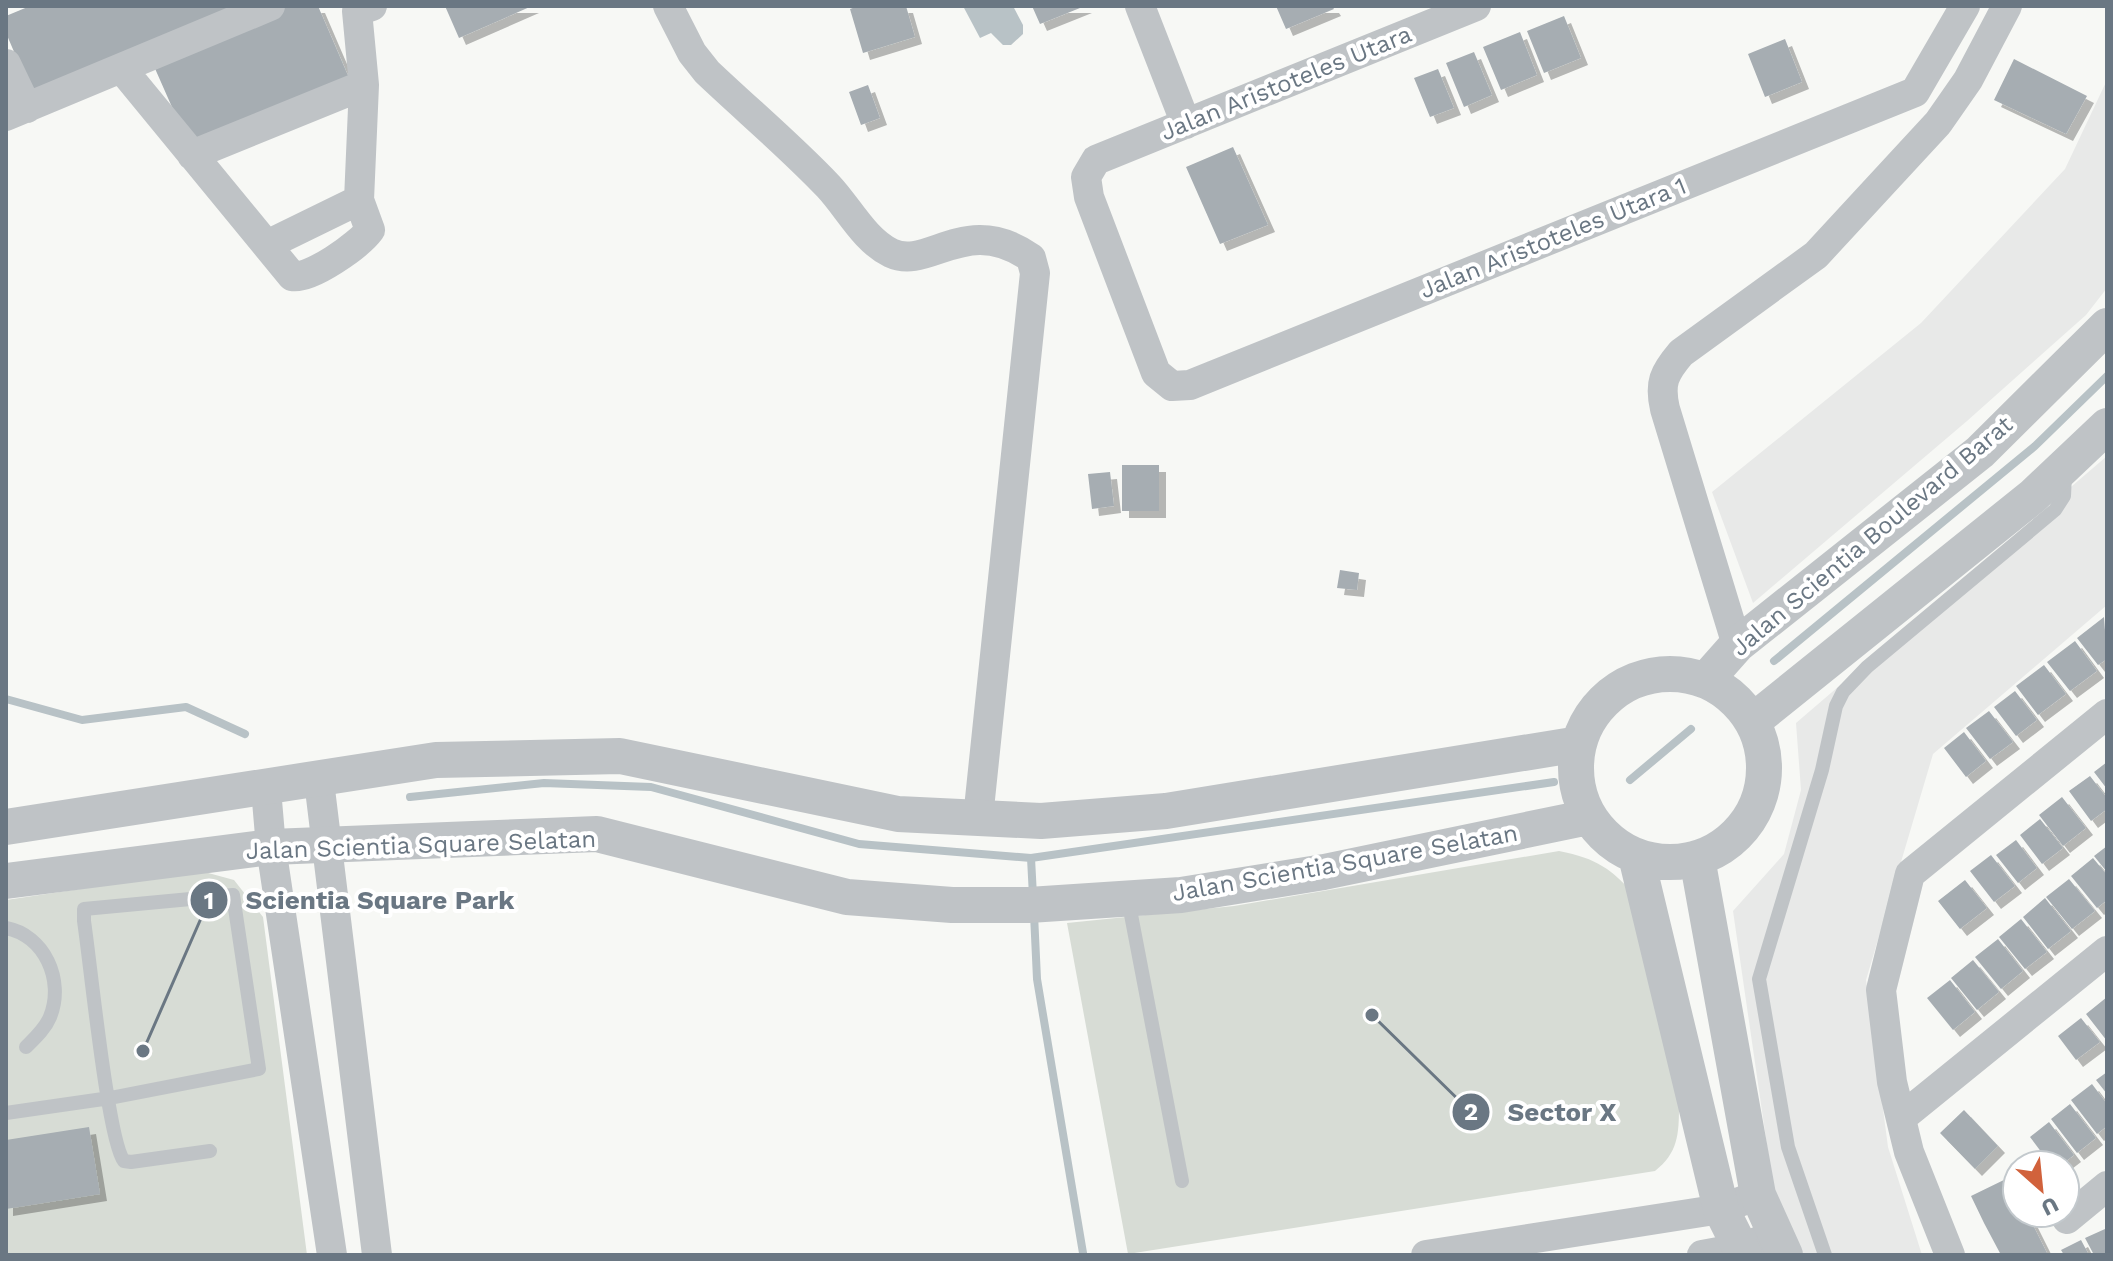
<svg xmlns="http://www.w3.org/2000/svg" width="2113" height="1261" viewBox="0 0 2113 1261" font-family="'Work Sans',sans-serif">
<defs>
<filter id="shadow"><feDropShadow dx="7" dy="7" stdDeviation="0" flood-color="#0004"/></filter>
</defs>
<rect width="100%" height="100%" fill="#f7f8f5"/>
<!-- built -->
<path fill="#e8e9e8" d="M 2107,80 L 2107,288 L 2086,315 L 1967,421 L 1753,603 L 1712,492 L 1921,323 L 2065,169 Z
M 2107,456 L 2107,605 L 1933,754 L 1866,980 L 1888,1147 L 1922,1255 L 1795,1255 L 1772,1180 L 1733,911 L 1784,854 L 1801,790 L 1796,723 Z"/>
<!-- green -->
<path fill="#d7dcd5" d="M 1559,851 C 1598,859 1610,868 1637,897 L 1679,1106 C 1679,1134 1678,1153 1655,1171 L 1128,1254 L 1067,923 L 1234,906 Z
M 201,871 L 234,880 L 263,917 L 307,1255 L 6,1255 L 6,900 Z"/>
<!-- water -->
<path fill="#b8c2c6" d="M 963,6 L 1013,6 L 1023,25 L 1023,34 L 1011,45 L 1003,45 L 991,33 L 980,38 Z"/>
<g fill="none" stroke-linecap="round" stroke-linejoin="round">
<!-- stream -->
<path stroke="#b8c2c6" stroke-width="8" d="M 1774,661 L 2035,446 L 2107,376
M 6,699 L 82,720 L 186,707 L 245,734
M 1630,780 L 1691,729
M 410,797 L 544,783 L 651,787 L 859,844 L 1031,858 L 1554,782
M 1031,858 L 1033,896
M 1034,914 L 1037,979 L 1083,1253"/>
</g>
<!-- building -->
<path fill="#a6adb2" filter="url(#shadow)" d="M 30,6 L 259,6 L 36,103 L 6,33 L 6,16 Z
M 285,6 L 318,6 L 349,78 L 190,148 L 153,64 Z
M 445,6 L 532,6 L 459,38 Z
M 858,6 L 906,6 L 915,37 L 863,53 L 850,9 Z
M 1032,6 L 1085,6 L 1040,24 Z
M 1276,6 L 1332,6 L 1334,9 L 1286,29 Z
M 1564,16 L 1581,58 L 1544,73 L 1527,31 Z
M 1520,32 L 1537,75 L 1501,90 L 1483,47 Z
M 1785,39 L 1802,82 L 1765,97 L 1748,54 Z
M 1474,52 L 1492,95 L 1464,107 L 1446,63 Z
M 2014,59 L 2087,96 L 2066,134 L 1994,100 Z
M 1438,69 L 1454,108 L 1430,117 L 1414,78 Z
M 868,85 L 880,118 L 861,125 L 849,92 Z
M 1233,147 L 1268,225 L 1220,244 L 1186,167 Z
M 1122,465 L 1159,465 L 1159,511 L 1122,511 Z
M 1110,472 L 1114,506 L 1092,509 L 1088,474 Z
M 1340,570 L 1359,573 L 1357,590 L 1337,588 Z
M 2104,617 L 2107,659 L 2098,665 L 2077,638 Z
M 2075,641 L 2097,671 L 2070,691 L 2047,662 Z
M 2044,665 L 2066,694 L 2038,715 L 2016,686 Z
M 2015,691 L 2037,720 L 2016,736 L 1994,707 Z
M 1989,711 L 2013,742 L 1990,759 L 1966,728 Z
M 1964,732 L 1986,761 L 1966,777 L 1944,748 Z
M 2107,762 L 2107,789 L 2094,772 Z
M 2090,776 L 2107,798 L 2107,809 L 2091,821 L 2069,791 Z
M 2062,797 L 2086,828 L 2063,846 L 2039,815 Z
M 2040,819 L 2063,848 L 2042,864 L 2020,835 Z
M 2016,840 L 2037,868 L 2018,883 L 1996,855 Z
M 2107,846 L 2107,872 L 2094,856 Z
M 1991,855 L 2015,886 L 1994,902 L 1970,871 Z
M 2093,858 L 2107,875 L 2107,900 L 2097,908 L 2071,876 Z
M 2069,879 L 2095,911 L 2072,929 L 2046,897 Z
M 1965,880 L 1987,908 L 1960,929 L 1938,901 Z
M 2045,898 L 2071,931 L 2048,949 L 2023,917 Z
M 2021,919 L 2047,952 L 2025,969 L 1999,937 Z
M 1998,939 L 2023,971 L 2001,989 L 1975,957 Z
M 1973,960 L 1999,992 L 1977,1010 L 1951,978 Z
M 1950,980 L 1975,1012 L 1953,1030 L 1927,998 Z
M 2107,997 L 2107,1041 L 2086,1014 Z
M 2081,1018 L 2100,1042 L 2076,1060 L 2058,1036 Z
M 2107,1072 L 2107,1094 L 2096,1080 Z
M 2092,1084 L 2107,1104 L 2107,1126 L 2097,1134 L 2071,1100 Z
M 2070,1104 L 2096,1138 L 2077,1153 L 2051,1119 Z
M 1964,1110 L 1998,1146 L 1975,1169 L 1940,1133 Z
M 2049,1122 L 2074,1155 L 2061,1165 L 2051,1165 L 2030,1137 Z
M 89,1127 L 100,1194 L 6,1209 L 6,1140 Z
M 2010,1177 L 2017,1192 L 2017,1213 L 2027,1213 L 2048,1255 L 2001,1255 L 1984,1223 L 1971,1196 Z
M 2105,1229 L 2107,1255 L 2094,1255 L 2085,1238 Z
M 2081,1240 L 2089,1255 L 2064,1255 L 2061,1250 Z"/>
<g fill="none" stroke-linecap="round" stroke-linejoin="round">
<!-- service -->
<path stroke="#bfc3c6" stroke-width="14" d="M 1128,899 L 1182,1181
M 6,928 C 44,935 65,980 50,1017 C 45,1029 35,1038 26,1047
M 6,1113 L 110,1098 L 259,1069 L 233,895 L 84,909 L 84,921 C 90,960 108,1142 124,1161 L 131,1162 L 210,1151
M 1825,1255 L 1788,1147 L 1759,979 L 1822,770 L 1836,706 L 1843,692 L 1867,667 L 2055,510 L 2064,496 L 2065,475"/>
<!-- minor -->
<path stroke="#bfc3c6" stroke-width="30" d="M 668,6 L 692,53 L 707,72 C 747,110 790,146 828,186 C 848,207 864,240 891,253 C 929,271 966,212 1031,258 L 1035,273 L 978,818
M 1140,6 L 1186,124
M 1476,6 L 1096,160 L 1086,177 L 1089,197 L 1156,373 L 1172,386 L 1190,385 L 1915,92
M 6,64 L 27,108
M 122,69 L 292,276 C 310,280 359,245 370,230 L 359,200 L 364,85 L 357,11 L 372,6
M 1915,92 L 1965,6
M 6,116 L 270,6
M 192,155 L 364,85
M 269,244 L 359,200
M 1737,645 L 1665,409 C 1659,383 1664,373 1681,353 L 1816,255 L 1938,123 L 1968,80 L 2007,6
M 319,781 L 377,1255
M 266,789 L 271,847 L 332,1255
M 1901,1118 L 2107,951
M 2067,1219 L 2107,1186
M 1426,1255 L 1721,1209 L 1758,1195
M 1702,1255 L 1740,1248 L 1762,1240
M 1950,1255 L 1909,1152 L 1892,1082 L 1881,990 L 1910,874 L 2107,714"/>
<!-- tertiary -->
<path stroke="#bfc3c6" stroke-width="36" d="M1576 768a94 94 0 1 1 188 0a94 94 0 1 1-188 0Z
M 1706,680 L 1737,645 L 1980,452 L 2107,326
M 1753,721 L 2033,496 L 2107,426
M 6,827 L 436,760 L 620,756 L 898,814 L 1041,821 L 1166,811 L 1579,744
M 1636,856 L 1721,1209 L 1744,1255
M 1697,858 L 1758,1195 L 1785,1255
M 6,881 L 271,847 L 597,834 L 847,897 L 952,905 L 1029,905 L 1181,895 L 1324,872 L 1589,817"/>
</g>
<g text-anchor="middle" stroke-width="8" stroke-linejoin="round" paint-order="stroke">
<!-- street labels -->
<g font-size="24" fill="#6a7783" stroke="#fff">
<text transform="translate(1286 83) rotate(-22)" y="8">Jalan Aristoteles Utara</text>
<text transform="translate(1553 238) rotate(-22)" y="8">Jalan Aristoteles Utara 1</text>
<text transform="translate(1872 536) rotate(-40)" y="8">Jalan Scientia Boulevard Barat</text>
<text transform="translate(421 845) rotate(-2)" y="8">Jalan Scientia Square Selatan</text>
<text transform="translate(1345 863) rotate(-10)" y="8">Jalan Scientia Square Selatan</text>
</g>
</g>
<!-- callouts -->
<path fill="none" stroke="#6a7783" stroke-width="3" d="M143 1051L209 900M1372 1015L1471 1112"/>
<g fill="#6a7783" stroke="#fff" stroke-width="3">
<circle cx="143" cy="1051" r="8"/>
<circle cx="1372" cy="1015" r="8"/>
<circle cx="209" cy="900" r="20"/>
<circle cx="1471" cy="1112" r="20"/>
</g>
<g font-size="24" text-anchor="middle" font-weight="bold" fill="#fff">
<text x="209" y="909">1</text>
<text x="1471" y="1120">2</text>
</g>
<g font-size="26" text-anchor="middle" font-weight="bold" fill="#6a7783" stroke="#fff" stroke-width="8" stroke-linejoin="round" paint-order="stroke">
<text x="380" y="909">Scientia Square Park</text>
<text x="1562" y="1121">Sector X</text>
</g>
<!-- border -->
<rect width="2113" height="1261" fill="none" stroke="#6a7783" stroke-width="16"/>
<!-- north arrow -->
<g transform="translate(2041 1189) rotate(153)"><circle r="38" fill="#ffffff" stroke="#c3c9cd" stroke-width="2"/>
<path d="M0-6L14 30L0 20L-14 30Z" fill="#d1623c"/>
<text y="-12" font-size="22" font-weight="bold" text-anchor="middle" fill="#6a7783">U</text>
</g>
</svg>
